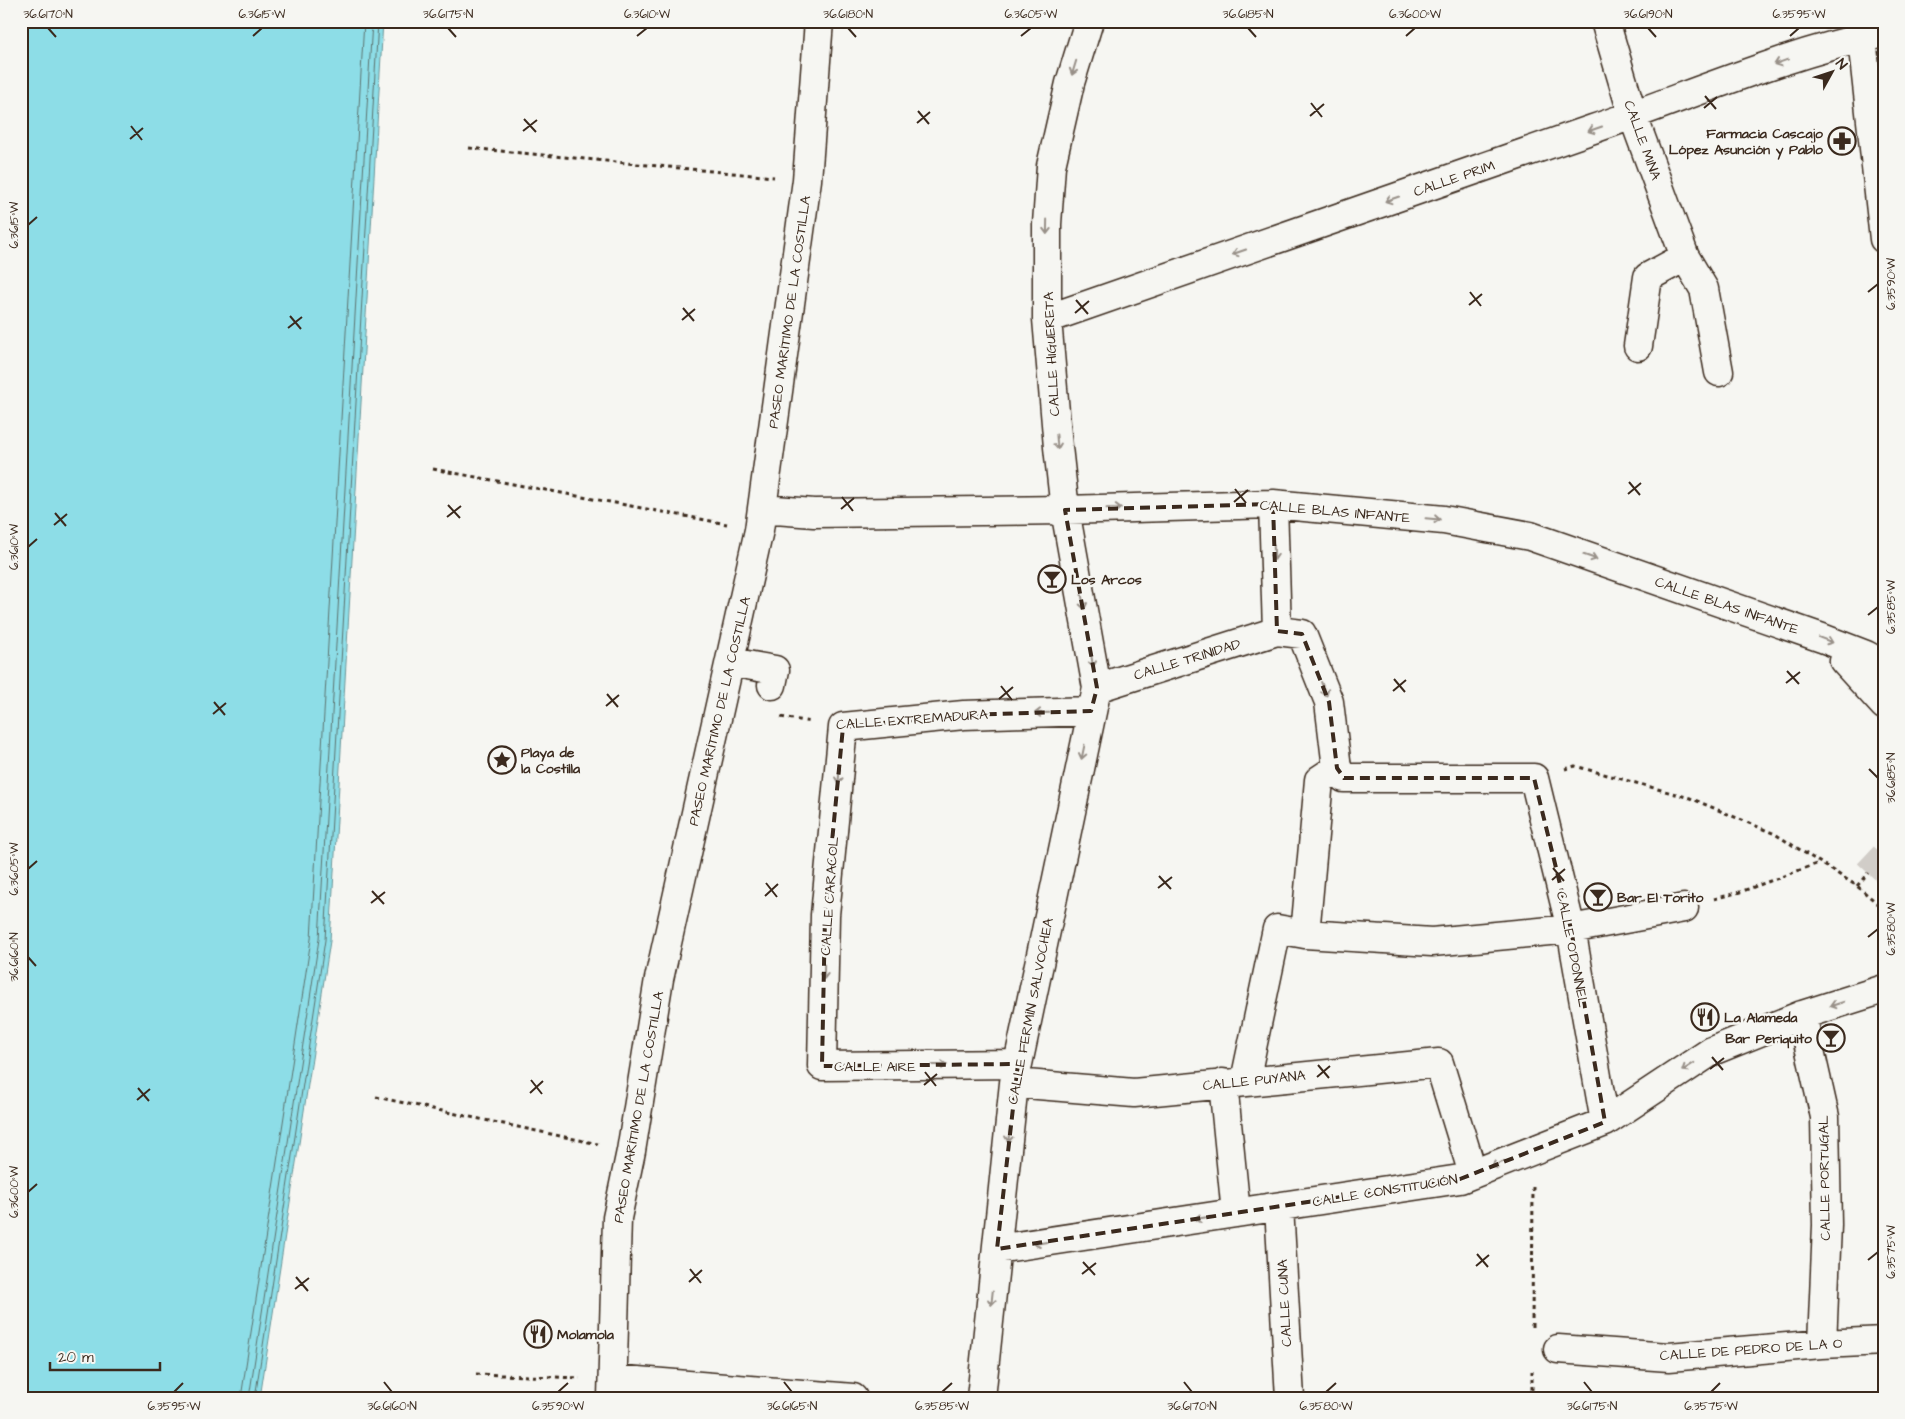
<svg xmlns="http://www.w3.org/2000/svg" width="1905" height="1419" viewBox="0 0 1905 1419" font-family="'Architects Daughter',sans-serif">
<rect width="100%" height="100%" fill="#f6f6f2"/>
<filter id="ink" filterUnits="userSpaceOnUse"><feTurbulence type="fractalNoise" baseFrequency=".02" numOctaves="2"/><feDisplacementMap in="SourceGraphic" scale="10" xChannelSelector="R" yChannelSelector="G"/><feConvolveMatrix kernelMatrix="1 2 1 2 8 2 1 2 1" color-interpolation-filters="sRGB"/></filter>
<g filter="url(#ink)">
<!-- water -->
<path fill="#8ddde7" stroke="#6c9597" d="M 21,21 L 383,21 L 330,941 L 260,1398 L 21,1398 Z"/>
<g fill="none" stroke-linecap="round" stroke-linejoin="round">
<!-- shore -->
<path stroke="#5c726e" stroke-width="1" d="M 241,1398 L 311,939 L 364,21
M 249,1398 L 319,939 L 372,21
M 255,1398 L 325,940 L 378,21"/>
<!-- street-tunnel -->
<path stroke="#d1cdc8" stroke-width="28" stroke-dasharray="28 14" stroke-linecap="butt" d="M 1868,873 L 1884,856"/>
<!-- street casing -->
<g stroke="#3b2a1e" stroke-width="31">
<path id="street" d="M 1605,21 L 1633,116 L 1685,257
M 1860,21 L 1884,239
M 1047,319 C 1229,256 1411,193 1593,129 C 1689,96 1784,54 1884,33
M 1638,346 L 1648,277 L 1685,257 L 1704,289 L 1719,372
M 1273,504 L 1277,631 L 1302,634 L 1329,702 L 1337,768 L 1344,778 L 1534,778 L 1571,929 L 1605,1122
M 762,509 L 814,513 L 1065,510 L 1273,504 L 1444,520 L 1530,536 L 1822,638 L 1866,655 L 1884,665
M 730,662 L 775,670 L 772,685
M 1867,669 L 1844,661 L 1884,705
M 1097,688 L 1277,631
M 1305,934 L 1319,780 L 1337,768
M 1802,1015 L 1825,1117 L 1827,1225 L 1822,1344
M 1018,1064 L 822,1066 L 825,915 L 843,727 L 964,715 L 1091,711
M 1245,1081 L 1277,929 L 1305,934 L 1432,942 L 1571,929 L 1684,908
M 1014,1083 L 1134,1093 L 1439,1063 L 1473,1174
M 1223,1083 L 1236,1213
M 1279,1207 L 1290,1398
M 997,1249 L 1460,1179 L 1605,1122 L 1712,1051 L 1802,1015 L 1884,989
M 1558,1349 L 1669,1357 L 1822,1344 L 1884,1341
M 613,1379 L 853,1398
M 612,1398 L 617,1218 L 631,1151 L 659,979 L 759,530 L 807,180 L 819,21
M 981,1398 L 1014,1083 L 1097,688 L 1065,510 L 1058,447 L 1047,319 L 1047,224 L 1051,166 L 1070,83 L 1089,21"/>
</g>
<!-- path -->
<path stroke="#3b2a1e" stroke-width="3" stroke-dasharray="4 4" stroke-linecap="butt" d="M 469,148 L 774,177
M 433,469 L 727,524
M 781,717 L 811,722
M 1565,769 L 1575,766 L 1690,798 L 1775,834 L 1857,886 L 1884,909
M 1857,886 L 1868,873
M 1714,899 L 1740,892 L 1819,863
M 376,1097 L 598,1144
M 1532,1327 L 1533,1186
M 476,1374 L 580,1378
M 1532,1398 L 1532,1371"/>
<!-- street -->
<use href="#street" stroke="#f6f6f2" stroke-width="28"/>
</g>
<!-- one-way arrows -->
<defs><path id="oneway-shaft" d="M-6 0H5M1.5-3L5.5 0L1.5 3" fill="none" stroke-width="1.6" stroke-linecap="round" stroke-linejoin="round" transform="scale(1.25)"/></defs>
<g stroke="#989088">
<use href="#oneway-shaft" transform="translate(1781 62) rotate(160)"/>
<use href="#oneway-shaft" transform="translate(1074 68) rotate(107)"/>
<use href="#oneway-shaft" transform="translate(1595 129) rotate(161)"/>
<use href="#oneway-shaft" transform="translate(1392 199) rotate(161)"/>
<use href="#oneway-shaft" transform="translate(1047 227) rotate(91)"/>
<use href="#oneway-shaft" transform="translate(1239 252) rotate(161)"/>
<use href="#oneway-shaft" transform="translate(1057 442) rotate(85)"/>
<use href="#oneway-shaft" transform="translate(1114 508) rotate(-2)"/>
<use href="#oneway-shaft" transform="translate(1433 519) rotate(5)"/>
<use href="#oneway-shaft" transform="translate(1274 553) rotate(88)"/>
<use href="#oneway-shaft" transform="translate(1590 557) rotate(19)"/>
<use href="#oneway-shaft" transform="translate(1083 602) rotate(79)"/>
<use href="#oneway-shaft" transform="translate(1826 640) rotate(21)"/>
<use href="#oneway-shaft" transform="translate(1092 660) rotate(81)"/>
<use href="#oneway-shaft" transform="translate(1324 689) rotate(68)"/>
<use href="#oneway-shaft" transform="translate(1042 713) rotate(179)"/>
<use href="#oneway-shaft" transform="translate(1083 752) rotate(102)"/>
<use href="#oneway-shaft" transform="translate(839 776) rotate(96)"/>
<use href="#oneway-shaft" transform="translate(824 972) rotate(91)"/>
<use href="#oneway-shaft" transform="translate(1837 1004) rotate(162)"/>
<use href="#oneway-shaft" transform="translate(940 1065)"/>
<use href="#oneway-shaft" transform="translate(1688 1067) rotate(147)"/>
<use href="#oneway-shaft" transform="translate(1009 1135) rotate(96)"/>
<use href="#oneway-shaft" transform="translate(1498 1164) rotate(158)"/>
<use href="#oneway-shaft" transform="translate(1202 1218) rotate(171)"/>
<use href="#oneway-shaft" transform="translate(1041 1243) rotate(171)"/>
<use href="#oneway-shaft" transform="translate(992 1298) rotate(96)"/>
</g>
</g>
<!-- marked area -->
<path fill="none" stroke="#3b2a1e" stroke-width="4" stroke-dasharray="10 6" stroke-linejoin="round" d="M 1273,504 L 1277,631 L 1302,634 L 1329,702 L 1337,768 L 1344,778 L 1534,778 L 1571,929 L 1605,1122 L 1460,1179 L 997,1249 L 1018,1064 L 822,1066 L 825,915 L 843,727 L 964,715 L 1091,711 L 1097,688 L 1065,510 Z"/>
<!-- ticks -->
<path fill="none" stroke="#3b2a1e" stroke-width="2" d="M 48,28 L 56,37M 448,28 L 456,37M 848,28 L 856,37M 1248,28 L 1256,37M 1648,28 L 1656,37M 253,36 L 262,28M 637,36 L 647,28M 1021,36 L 1031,28M 1406,36 L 1415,28M 1790,36 L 1799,28M 1705,96 L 1716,109M 1311,103 L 1322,117M 1704,108 L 1717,97M 918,111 L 929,124M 1310,116 L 1324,104M 524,119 L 536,132M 917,123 L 930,112M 131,126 L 142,140M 523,131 L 537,120M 130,139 L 143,128M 28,225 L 37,217M 1470,292 L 1481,306M 1868,292 L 1878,284M 1076,300 L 1088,314M 1469,305 L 1482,294M 683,308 L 694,321M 1075,313 L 1089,301M 290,316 L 301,329M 682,320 L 695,309M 288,328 L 302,317M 1629,482 L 1640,495M 1235,489 L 1246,503M 1628,494 L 1641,483M 842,497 L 853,511M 1234,502 L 1248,490M 448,505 L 460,518M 841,509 L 854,498M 55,513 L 66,526M 447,517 L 461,506M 54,525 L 67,514M 28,547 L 37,539M 1868,615 L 1878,607M 1787,671 L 1799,684M 1394,679 L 1405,692M 1786,683 L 1800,672M 1001,686 L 1012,700M 1393,691 L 1406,680M 607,694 L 618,707M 999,699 L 1013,687M 214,702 L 225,715M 606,706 L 619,695M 213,714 L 226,703M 1869,769 L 1878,778M 1553,868 L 1564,881M 28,869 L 37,861M 1159,876 L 1171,889M 1552,880 L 1565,869M 766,883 L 777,897M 1158,888 L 1172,877M 372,891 L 384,904M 765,896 L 778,884M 371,903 L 385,892M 1868,937 L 1878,929M 28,957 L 36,966M 1712,1057 L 1723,1070M 1318,1065 L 1329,1078M 1710,1069 L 1724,1058M 925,1072 L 936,1086M 1317,1077 L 1330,1066M 531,1080 L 542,1094M 924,1085 L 937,1074M 138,1088 L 149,1101M 530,1093 L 543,1081M 137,1100 L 150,1089M 28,1192 L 37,1184M 1477,1254 L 1488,1267M 1868,1260 L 1878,1252M 1083,1262 L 1095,1275M 1476,1266 L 1489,1255M 690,1269 L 701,1283M 1082,1274 L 1096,1263M 296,1277 L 308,1291M 689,1282 L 702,1270M 295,1289 L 309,1278M 384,1382 L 392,1392M 784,1382 L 792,1392M 1184,1382 L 1192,1392M 1584,1382 L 1592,1392M 174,1392 L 183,1383M 558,1392 L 568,1383M 942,1392 L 952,1383M 1326,1392 L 1336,1383M 1711,1392 L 1720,1383"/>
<!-- icons -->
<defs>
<g id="pharmacy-ring" transform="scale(1.4375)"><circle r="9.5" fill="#f6f6f2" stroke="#3b2a1e" stroke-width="1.5"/><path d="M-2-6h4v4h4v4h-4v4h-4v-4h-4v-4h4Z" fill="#3b2a1e"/></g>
<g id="bar-ring" transform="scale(1.4375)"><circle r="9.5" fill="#f6f6f2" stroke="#3b2a1e" stroke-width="1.5"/><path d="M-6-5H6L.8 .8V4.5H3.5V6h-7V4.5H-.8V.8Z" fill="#3b2a1e"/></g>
<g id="sight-ring" transform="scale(1.4375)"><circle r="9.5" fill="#f6f6f2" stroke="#3b2a1e" stroke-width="1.5"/><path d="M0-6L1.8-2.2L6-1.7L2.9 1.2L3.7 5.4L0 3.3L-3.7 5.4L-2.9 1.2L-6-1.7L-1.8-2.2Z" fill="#3b2a1e"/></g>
<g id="restaurant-ring" transform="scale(1.4375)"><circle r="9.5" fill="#f6f6f2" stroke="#3b2a1e" stroke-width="1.5"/><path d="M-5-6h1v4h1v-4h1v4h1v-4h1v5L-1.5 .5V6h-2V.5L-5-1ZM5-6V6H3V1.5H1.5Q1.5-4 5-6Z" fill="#3b2a1e"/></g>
</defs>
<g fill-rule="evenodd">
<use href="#pharmacy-ring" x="1842" y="141"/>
<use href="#bar-ring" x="1052" y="579"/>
<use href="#sight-ring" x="502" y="760"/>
<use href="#bar-ring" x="1598" y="897"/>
<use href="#restaurant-ring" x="1705" y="1017"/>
<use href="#bar-ring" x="1831" y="1038"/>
<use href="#restaurant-ring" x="538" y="1334"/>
</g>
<g text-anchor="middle" stroke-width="5" stroke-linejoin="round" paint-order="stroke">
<!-- poi labels -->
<g font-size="14" font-weight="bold" fill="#3b2a1e" stroke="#f6f6f2" text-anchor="start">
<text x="1823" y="138" text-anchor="end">Farmacia Cascajo<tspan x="1823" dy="16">López Asunción y Pablo</tspan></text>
<text x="1071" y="584">Los Arcos</text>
<text x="521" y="757">Playa de<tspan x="521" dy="16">la Costilla</tspan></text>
<text x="1617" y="902">Bar El Torito</text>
<text x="1724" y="1022">La Alameda</text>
<text x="1812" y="1043" text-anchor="end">Bar Periquito</text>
<text x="557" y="1339">Molamola</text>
</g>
<!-- street labels -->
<g font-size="14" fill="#3b2a1e" stroke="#f6f6f2">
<text transform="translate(1643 140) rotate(70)" y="5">CALLE MINA</text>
<text transform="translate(1454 178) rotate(-19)" y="5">CALLE PRIM</text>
<text transform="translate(789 312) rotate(-82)" y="5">PASEO MARÍTIMO DE LA COSTILLA</text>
<text transform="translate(1051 354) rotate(-93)" y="5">CALLE HIGUERETA</text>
<text transform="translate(1335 511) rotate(5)" y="5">CALLE BLAS INFANTE</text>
<text transform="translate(1727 605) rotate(19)" y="5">CALLE BLAS INFANTE</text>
<text transform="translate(1187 659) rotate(-17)" y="5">CALLE TRINIDAD</text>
<text transform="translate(719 711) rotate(-77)" y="5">PASEO MARÍTIMO DE LA COSTILLA</text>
<text transform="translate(912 719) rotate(-4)" y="5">CALLE EXTREMADURA</text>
<text transform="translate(829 896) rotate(-86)" y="5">CALLE CARACOL</text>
<text transform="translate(1573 949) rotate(79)" y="5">CALLE O'DONNEL</text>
<text transform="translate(1030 1011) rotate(-79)" y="5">CALLE FERMÍN SALVOCHEA</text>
<text x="875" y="1071">CALLE AIRE</text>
<text transform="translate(1254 1080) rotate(-6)" y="5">CALLE PUYANA</text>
<text transform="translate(638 1107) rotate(-80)" y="5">PASEO MARÍTIMO DE LA COSTILLA</text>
<text transform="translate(1824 1178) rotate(-91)" y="5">CALLE PORTUGAL</text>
<text transform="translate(1385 1190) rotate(-9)" y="5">CALLE CONSTITUCIÓN</text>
<text transform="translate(1284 1303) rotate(-93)" y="5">CALLE CUNA</text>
<text transform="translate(1751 1349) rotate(-4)" y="5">CALLE DE PEDRO DE LA O</text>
</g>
</g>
<!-- margin -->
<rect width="1905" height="1419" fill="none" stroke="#f6f6f2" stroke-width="55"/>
<!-- north arrow -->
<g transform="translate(1832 72) rotate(50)" stroke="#f6f6f2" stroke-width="4" paint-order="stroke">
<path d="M0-4L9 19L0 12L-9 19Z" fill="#3b2a1e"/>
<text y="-8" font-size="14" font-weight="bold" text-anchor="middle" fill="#3b2a1e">N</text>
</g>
<!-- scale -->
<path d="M50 1362v8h110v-8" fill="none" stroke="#3b2a1e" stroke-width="2.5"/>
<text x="58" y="1362" font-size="15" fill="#3b2a1e" stroke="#f6f6f2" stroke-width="4" paint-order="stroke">20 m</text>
<rect x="28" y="28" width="1850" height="1364" fill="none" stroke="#3b2a1e" stroke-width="2"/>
<g font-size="12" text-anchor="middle" fill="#3b2a1e">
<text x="48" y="18">36.6170°N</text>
<text x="262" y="18">6.3615°W</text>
<text x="448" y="18">36.6175°N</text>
<text x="647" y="18">6.3610°W</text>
<text x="848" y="18">36.6180°N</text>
<text x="1031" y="18">6.3605°W</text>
<text x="1248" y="18">36.6185°N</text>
<text x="1415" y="18">6.3600°W</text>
<text x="1648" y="18">36.6190°N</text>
<text x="1799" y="18">6.3595°W</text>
<text transform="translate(14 225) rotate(-90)" y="4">6.3615°W</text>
<text transform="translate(1891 284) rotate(-90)" y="4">6.3590°W</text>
<text transform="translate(14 547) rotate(-90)" y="4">6.3610°W</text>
<text transform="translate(1891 607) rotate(-90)" y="4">6.3585°W</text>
<text transform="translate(1891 778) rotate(-90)" y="4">36.6185°N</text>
<text transform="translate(14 869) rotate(-90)" y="4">6.3605°W</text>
<text transform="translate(1891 929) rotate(-90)" y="4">6.3580°W</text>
<text transform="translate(14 957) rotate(-90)" y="4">36.6160°N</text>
<text transform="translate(14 1192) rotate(-90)" y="4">6.3600°W</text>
<text transform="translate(1891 1252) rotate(-90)" y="4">6.3575°W</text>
<text x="174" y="1410">6.3595°W</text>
<text x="392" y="1410">36.6160°N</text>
<text x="558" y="1410">6.3590°W</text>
<text x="792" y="1410">36.6165°N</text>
<text x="942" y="1410">6.3585°W</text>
<text x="1192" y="1410">36.6170°N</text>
<text x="1326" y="1410">6.3580°W</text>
<text x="1592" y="1410">36.6175°N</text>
<text x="1711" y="1410">6.3575°W</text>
</g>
</svg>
